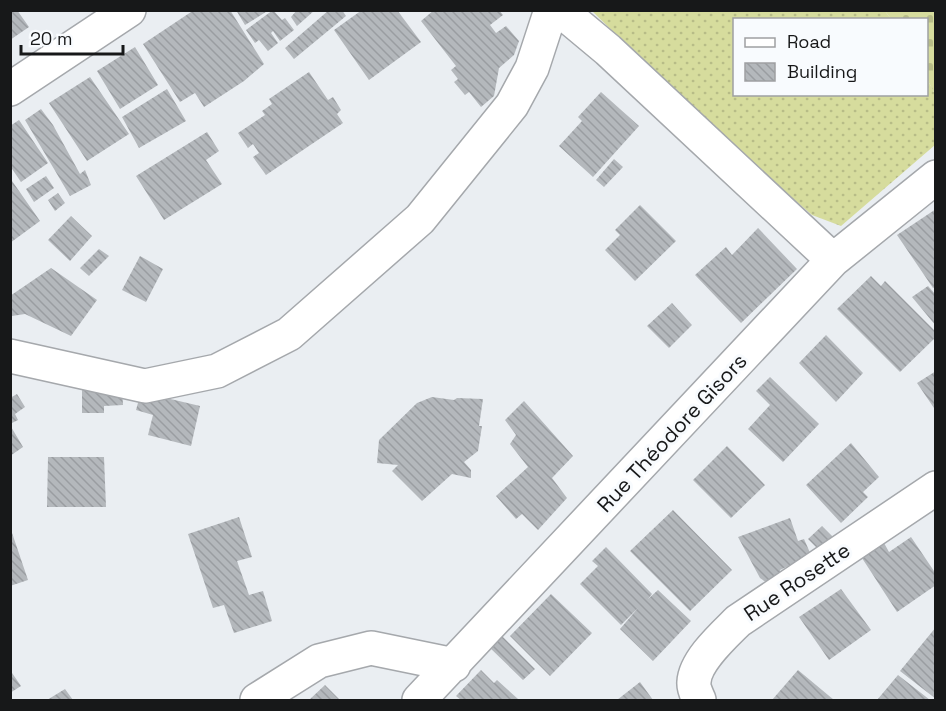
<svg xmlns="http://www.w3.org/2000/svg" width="946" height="711" viewBox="0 0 946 711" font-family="'Space Grotesk',sans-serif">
<defs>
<pattern id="grass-dots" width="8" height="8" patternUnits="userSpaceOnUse" patternTransform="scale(1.5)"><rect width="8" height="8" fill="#d6dc9d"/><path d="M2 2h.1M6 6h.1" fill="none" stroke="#b7bc87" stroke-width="1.8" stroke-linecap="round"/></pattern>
<pattern id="cemetery-stones" width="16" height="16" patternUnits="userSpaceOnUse" patternTransform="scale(1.5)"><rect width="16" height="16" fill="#d6dc9d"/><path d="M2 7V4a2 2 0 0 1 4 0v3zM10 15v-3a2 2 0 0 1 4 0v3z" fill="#b7bc87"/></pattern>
<pattern id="building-back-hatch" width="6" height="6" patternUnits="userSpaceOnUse" patternTransform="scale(1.5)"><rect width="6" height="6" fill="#b4b8bc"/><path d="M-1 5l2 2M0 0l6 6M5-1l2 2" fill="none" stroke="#9a9da1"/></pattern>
</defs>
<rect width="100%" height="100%" fill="#eaeef2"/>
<!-- grass -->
<path fill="url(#grass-dots)" d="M 592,11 L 885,11 L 891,19 L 734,20 L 734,94 L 926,94 L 927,79 L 935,94 L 935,145 L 841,226 L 812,215 L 762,172 L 686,103 Z"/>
<!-- cemetery -->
<path fill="url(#cemetery-stones)" d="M 885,11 L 935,11 L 935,94 L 927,79 L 926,20 L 891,19 Z"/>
<!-- building -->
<path fill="url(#building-back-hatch)" d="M 10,10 L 17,10 L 29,27 L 10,40 Z
M 194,10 L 230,10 L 264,64 L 244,81 L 204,107 L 195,93 L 180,102 L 143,44 Z
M 236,10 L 269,10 L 245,25 Z
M 273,10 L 282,20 L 285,18 L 294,30 L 280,41 L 273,31 L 271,33 L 278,43 L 268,51 L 259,40 L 255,43 L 246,30 Z
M 297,10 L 315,10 L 297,26 L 291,17 Z
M 329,10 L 342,10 L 346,16 L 294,59 L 285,48 Z
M 362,10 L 397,10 L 421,42 L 369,80 L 334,30 Z
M 434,10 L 499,10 L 503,15 L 490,25 L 496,33 L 506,26 L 519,41 L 514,55 L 499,68 L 494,96 L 481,107 L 469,92 L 465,95 L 454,82 L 458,79 L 451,70 L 456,66 L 421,21 Z
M 135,47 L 158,85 L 120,109 L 97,71 Z
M 309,72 L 328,100 L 333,97 L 341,110 L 337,114 L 343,123 L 266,175 L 253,157 L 259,153 L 253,144 L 248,148 L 238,133 L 265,115 L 262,111 L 272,104 L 269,99 Z
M 90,77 L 129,134 L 87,161 L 49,103 Z
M 167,89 L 186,121 L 139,148 L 122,117 Z
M 601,92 L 639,126 L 593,177 L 559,146 L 582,121 L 578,117 Z
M 41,109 L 53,125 L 80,174 L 85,170 L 91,185 L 70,196 L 25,120 Z
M 19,120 L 48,163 L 21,182 L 10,166 L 10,126 Z
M 207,132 L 219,151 L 206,160 L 222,184 L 164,220 L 136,176 Z
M 614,159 L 623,167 L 604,187 L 596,180 Z
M 46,176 L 54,188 L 34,202 L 26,189 Z
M 10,178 L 40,221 L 10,243 Z
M 58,193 L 65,203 L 55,211 L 48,200 Z
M 640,205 L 676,241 L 635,281 L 605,250 L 620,235 L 615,230 Z
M 936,209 L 936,287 L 933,288 L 897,235 Z
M 71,216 L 92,236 L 70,261 L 48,240 Z
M 758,228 L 797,269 L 741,323 L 695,275 L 726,247 L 732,255 Z
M 99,249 L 109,256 L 89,276 L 80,268 Z
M 140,256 L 163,269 L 146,302 L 122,290 Z
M 51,268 L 97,300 L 71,336 L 25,314 L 12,316 L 10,314 L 10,296 Z
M 871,276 L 881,286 L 885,281 L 936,332 L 936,337 L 900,372 L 837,309 Z
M 928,286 L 936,295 L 936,326 L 912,297 Z
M 672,303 L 692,325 L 669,348 L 647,326 Z
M 826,335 L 863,373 L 836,402 L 799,363 Z
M 936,371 L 936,411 L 917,383 Z
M 770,377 L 819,424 L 783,462 L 748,429 L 770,405 L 756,391 Z
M 82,388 L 122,388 L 123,405 L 104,406 L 104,413 L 82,413 Z
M 141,392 L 200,406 L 191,446 L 148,435 L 153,415 L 136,410 Z
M 17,394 L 25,407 L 15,414 L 18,420 L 10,424 L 10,398 Z
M 432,397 L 454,400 L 457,398 L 483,399 L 479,426 L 482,426 L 478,451 L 464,462 L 471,470 L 471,478 L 452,474 L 422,501 L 392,471 L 398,465 L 377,463 L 379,440 L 417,403 Z
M 524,401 L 573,456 L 552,478 L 567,498 L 538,530 L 522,514 L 516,519 L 496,496 L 528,467 L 510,444 L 516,435 L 505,420 Z
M 10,425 L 23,447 L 10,456 Z
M 851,443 L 879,477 L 863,492 L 868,497 L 841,523 L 806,485 Z
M 727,446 L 765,485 L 731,518 L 693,480 Z
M 48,457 L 104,457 L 106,507 L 47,507 Z
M 673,510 L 732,570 L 690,611 L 630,551 Z
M 239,517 L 252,557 L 237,561 L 249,595 L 263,591 L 272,621 L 234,633 L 224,605 L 213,608 L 188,534 Z
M 790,518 L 798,541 L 804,539 L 811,555 L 780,570 L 782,578 L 767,583 L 760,578 L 738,537 Z
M 822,526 L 834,538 L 819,550 L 808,539 Z
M 10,527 L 28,580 L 10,586 Z
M 911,537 L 936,574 L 936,585 L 897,612 L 862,558 L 884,543 L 889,552 Z
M 606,547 L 652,594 L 648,599 L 658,590 L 691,621 L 653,661 L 620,629 L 638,608 L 621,625 L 580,584 L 598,566 L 592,561 Z
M 841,589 L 871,630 L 829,660 L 799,617 Z
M 551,594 L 592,633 L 550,676 L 510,636 Z
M 936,627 L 936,699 L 900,671 Z
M 498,632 L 535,669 L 523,680 L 487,645 Z
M 10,670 L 21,686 L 10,693 Z
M 481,670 L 494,683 L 497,680 L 519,700 L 461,700 L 456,696 Z
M 798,670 L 834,700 L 772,700 Z
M 898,675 L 930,700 L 877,700 Z
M 640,682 L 653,700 L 617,700 Z
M 325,685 L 340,700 L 309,700 Z
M 65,689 L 73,700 L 47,700 Z"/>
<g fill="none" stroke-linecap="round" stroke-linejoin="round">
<!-- minor casing -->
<g stroke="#a5a8ac" stroke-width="36">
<path id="minor" d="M 560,10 L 608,50 L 833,260
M 10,89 L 129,10
M 10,356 L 145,386 L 217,371 L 289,334 L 420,219 L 512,105 L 532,68 L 551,10
M 257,700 L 319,661 L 371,648 L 454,665
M 419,700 L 833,260 L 936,177
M 699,700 C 697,695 693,688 694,682 C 695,661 723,636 738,621 L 936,488"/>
</g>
<!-- minor -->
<use href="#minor" stroke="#fff" stroke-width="33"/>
</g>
<g text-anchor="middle" stroke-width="6" stroke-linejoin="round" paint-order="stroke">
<!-- street labels -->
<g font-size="21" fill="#171819" stroke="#f8fbfe">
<text transform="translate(672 433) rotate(-47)" y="7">Rue Théodore Gisors</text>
<text transform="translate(797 582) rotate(-34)" y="7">Rue Rosette</text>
</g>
</g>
<!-- border -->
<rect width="946" height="711" fill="none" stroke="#171819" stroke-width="24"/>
<!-- legend -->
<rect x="733" y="18" width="195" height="78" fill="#f8fbfe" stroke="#9ea0a2" stroke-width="1.5"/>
<rect x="745" y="38" width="30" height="9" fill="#ffffff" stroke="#9ea0a2" stroke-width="1.5"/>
<text x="787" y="48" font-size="18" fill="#171819">Road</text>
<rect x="745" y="63" width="30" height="18" fill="url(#building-back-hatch)" stroke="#9ea0a2" stroke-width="1.5"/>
<text x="787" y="78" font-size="18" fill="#171819">Building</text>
<!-- scale -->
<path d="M21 45v9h102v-9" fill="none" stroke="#171819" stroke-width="3"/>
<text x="30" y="45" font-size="18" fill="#171819" stroke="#f8fbfe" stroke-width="4.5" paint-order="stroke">20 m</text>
</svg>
